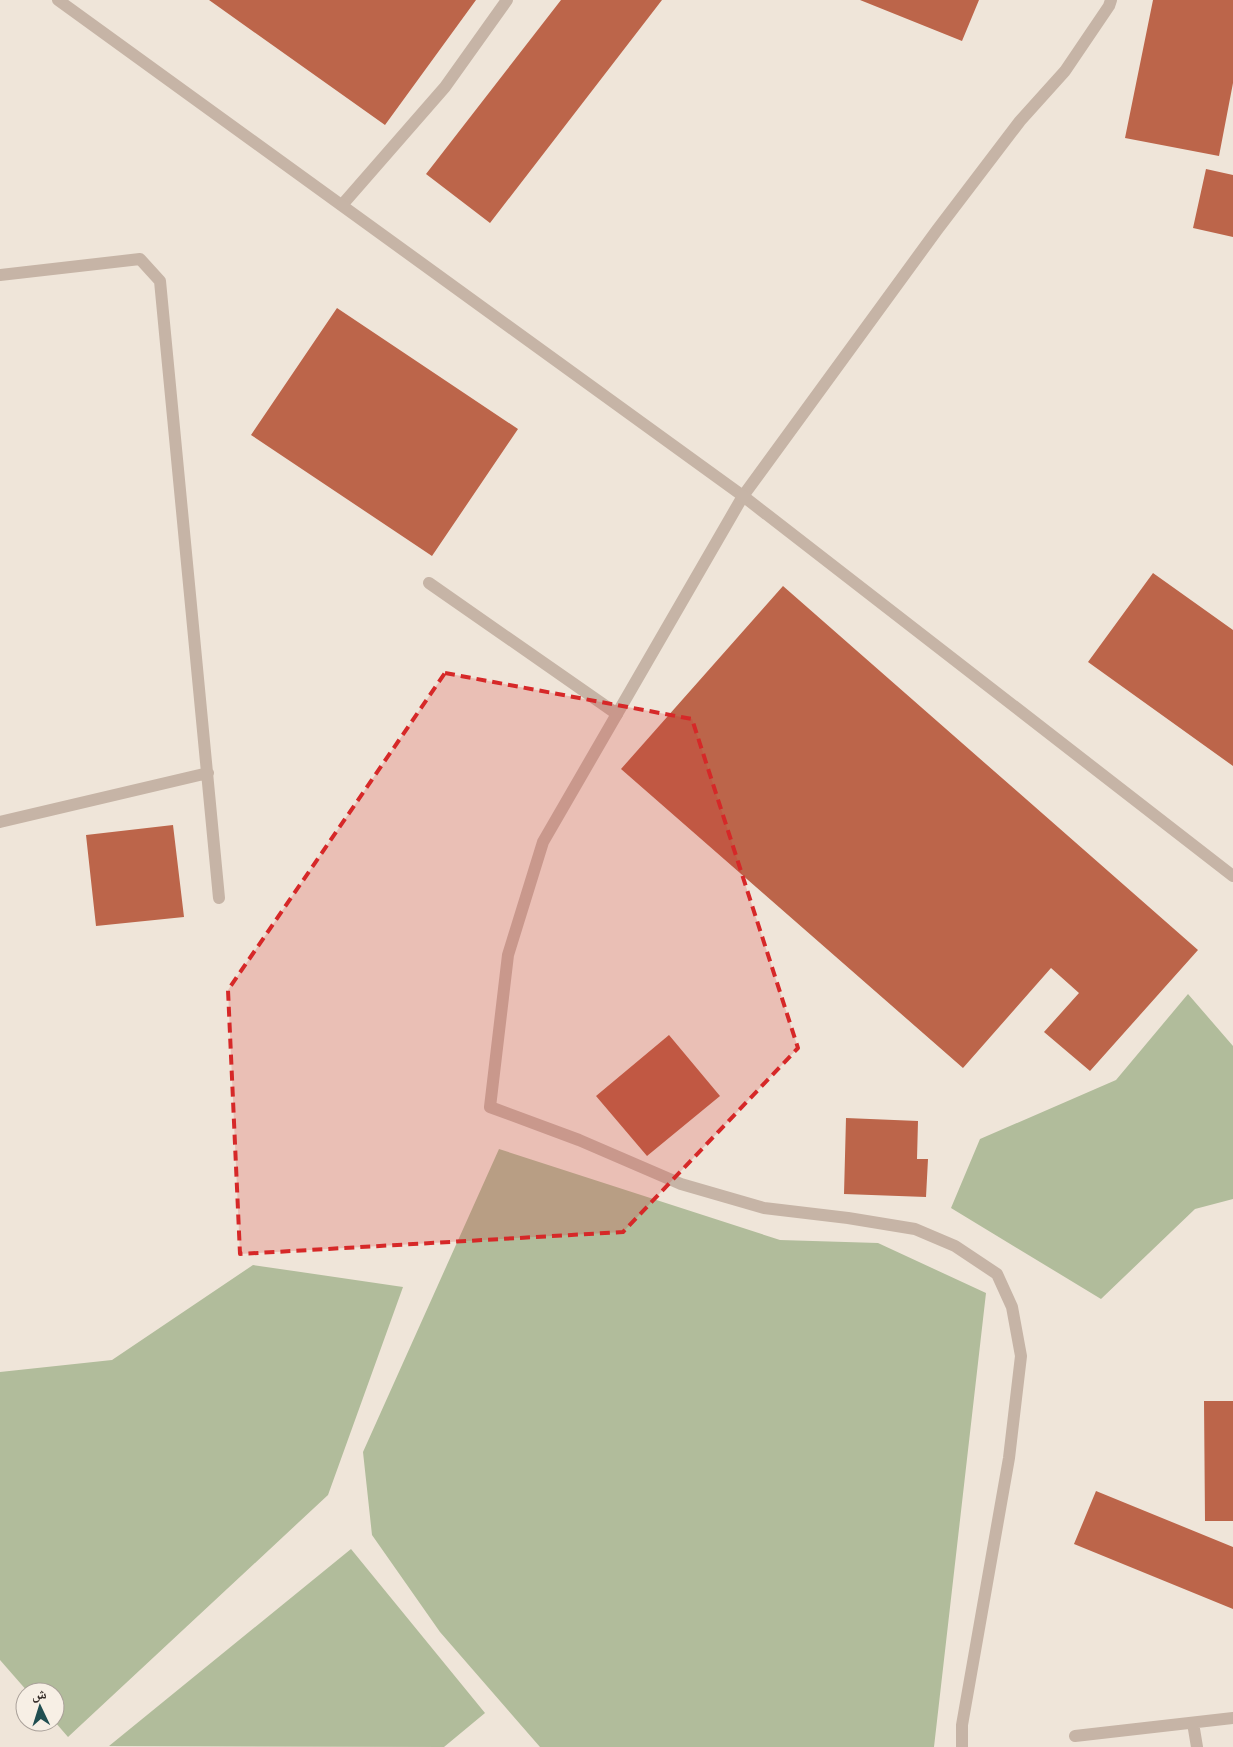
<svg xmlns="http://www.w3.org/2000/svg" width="1233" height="1747" viewBox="0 0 1233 1747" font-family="'Exo 2','Noto Naskh Arabic',sans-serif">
<rect width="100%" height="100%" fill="#efe5d9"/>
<!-- green -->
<path fill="#b1bc9b" d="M 1188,994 L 1233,1046 L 1233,1199 L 1195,1209 L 1101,1299 L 951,1208 L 980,1139 L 1116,1080 Z
M 499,1149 L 780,1240 L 878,1243 L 986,1293 L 934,1747 L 540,1747 L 440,1632 L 372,1535 L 363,1452 Z
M 253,1265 L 403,1287 L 328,1495 L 68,1737 L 55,1722 L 55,1692 L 28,1692 L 0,1660 L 0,1372 L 112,1360 Z
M 351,1549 L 485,1713 L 444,1747 L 109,1746 Z"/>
<!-- building -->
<path fill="#bc654a" d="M 209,0 L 476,0 L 385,125 Z
M 561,0 L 662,0 L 490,223 L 426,174 Z
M 860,0 L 979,0 L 962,41 Z
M 1153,0 L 1233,0 L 1233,83 L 1219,156 L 1125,138 Z
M 1206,169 L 1233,175 L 1233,237 L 1193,228 Z
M 337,308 L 518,429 L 432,556 L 251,435 Z
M 1153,573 L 1233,630 L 1233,766 L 1088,662 Z
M 783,586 L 1198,950 L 1090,1071 L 1044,1032 L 1079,993 L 1051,968 L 963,1068 L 621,769 Z
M 173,825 L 184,917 L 96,926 L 86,835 Z
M 669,1035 L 720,1096 L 647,1156 L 596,1096 Z
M 846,1118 L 918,1121 L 917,1159 L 928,1159 L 926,1197 L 844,1194 Z
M 1204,1401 L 1233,1401 L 1233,1521 L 1205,1521 Z
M 1096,1491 L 1233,1547 L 1233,1609 L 1074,1544 Z"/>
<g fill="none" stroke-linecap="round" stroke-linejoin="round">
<!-- service -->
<path stroke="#c6b4a6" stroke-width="12" d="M 429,583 L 617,714
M 1193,1723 L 1197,1747
M 1075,1736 L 1233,1718"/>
<!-- minor -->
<path stroke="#c6b4a6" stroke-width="12" d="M 342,205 L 445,87 L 507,0
M 0,275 L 140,259 L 160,281 L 219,898
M 0,822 L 208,773
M 962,1747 L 962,1725 L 1009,1458 L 1021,1356 L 1012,1307 L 997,1274 L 955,1246 L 915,1229 L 848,1218 L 764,1208 L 681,1184 L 579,1140 L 490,1107 L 508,955 L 543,842 L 743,496 L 937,230 L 1020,121 L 1065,71 L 1109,6 L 1111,0"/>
<!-- tertiary -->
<path stroke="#c6b4a6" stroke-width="12" d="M 58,0 L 743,496 L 1233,876"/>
</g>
<!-- marked area -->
<path fill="#d62828" fill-opacity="0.2" stroke="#d62828" stroke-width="4" stroke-dasharray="10 6" stroke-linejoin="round" d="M 445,673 L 692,719 L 798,1048 L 623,1232 L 240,1254 L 228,990 Z"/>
<!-- north arrow -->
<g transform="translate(40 1707) rotate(356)"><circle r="24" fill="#f7efe5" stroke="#a9a099"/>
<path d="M0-4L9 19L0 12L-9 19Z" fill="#204e51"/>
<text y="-8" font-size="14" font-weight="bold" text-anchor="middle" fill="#332a27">ش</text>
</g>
</svg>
